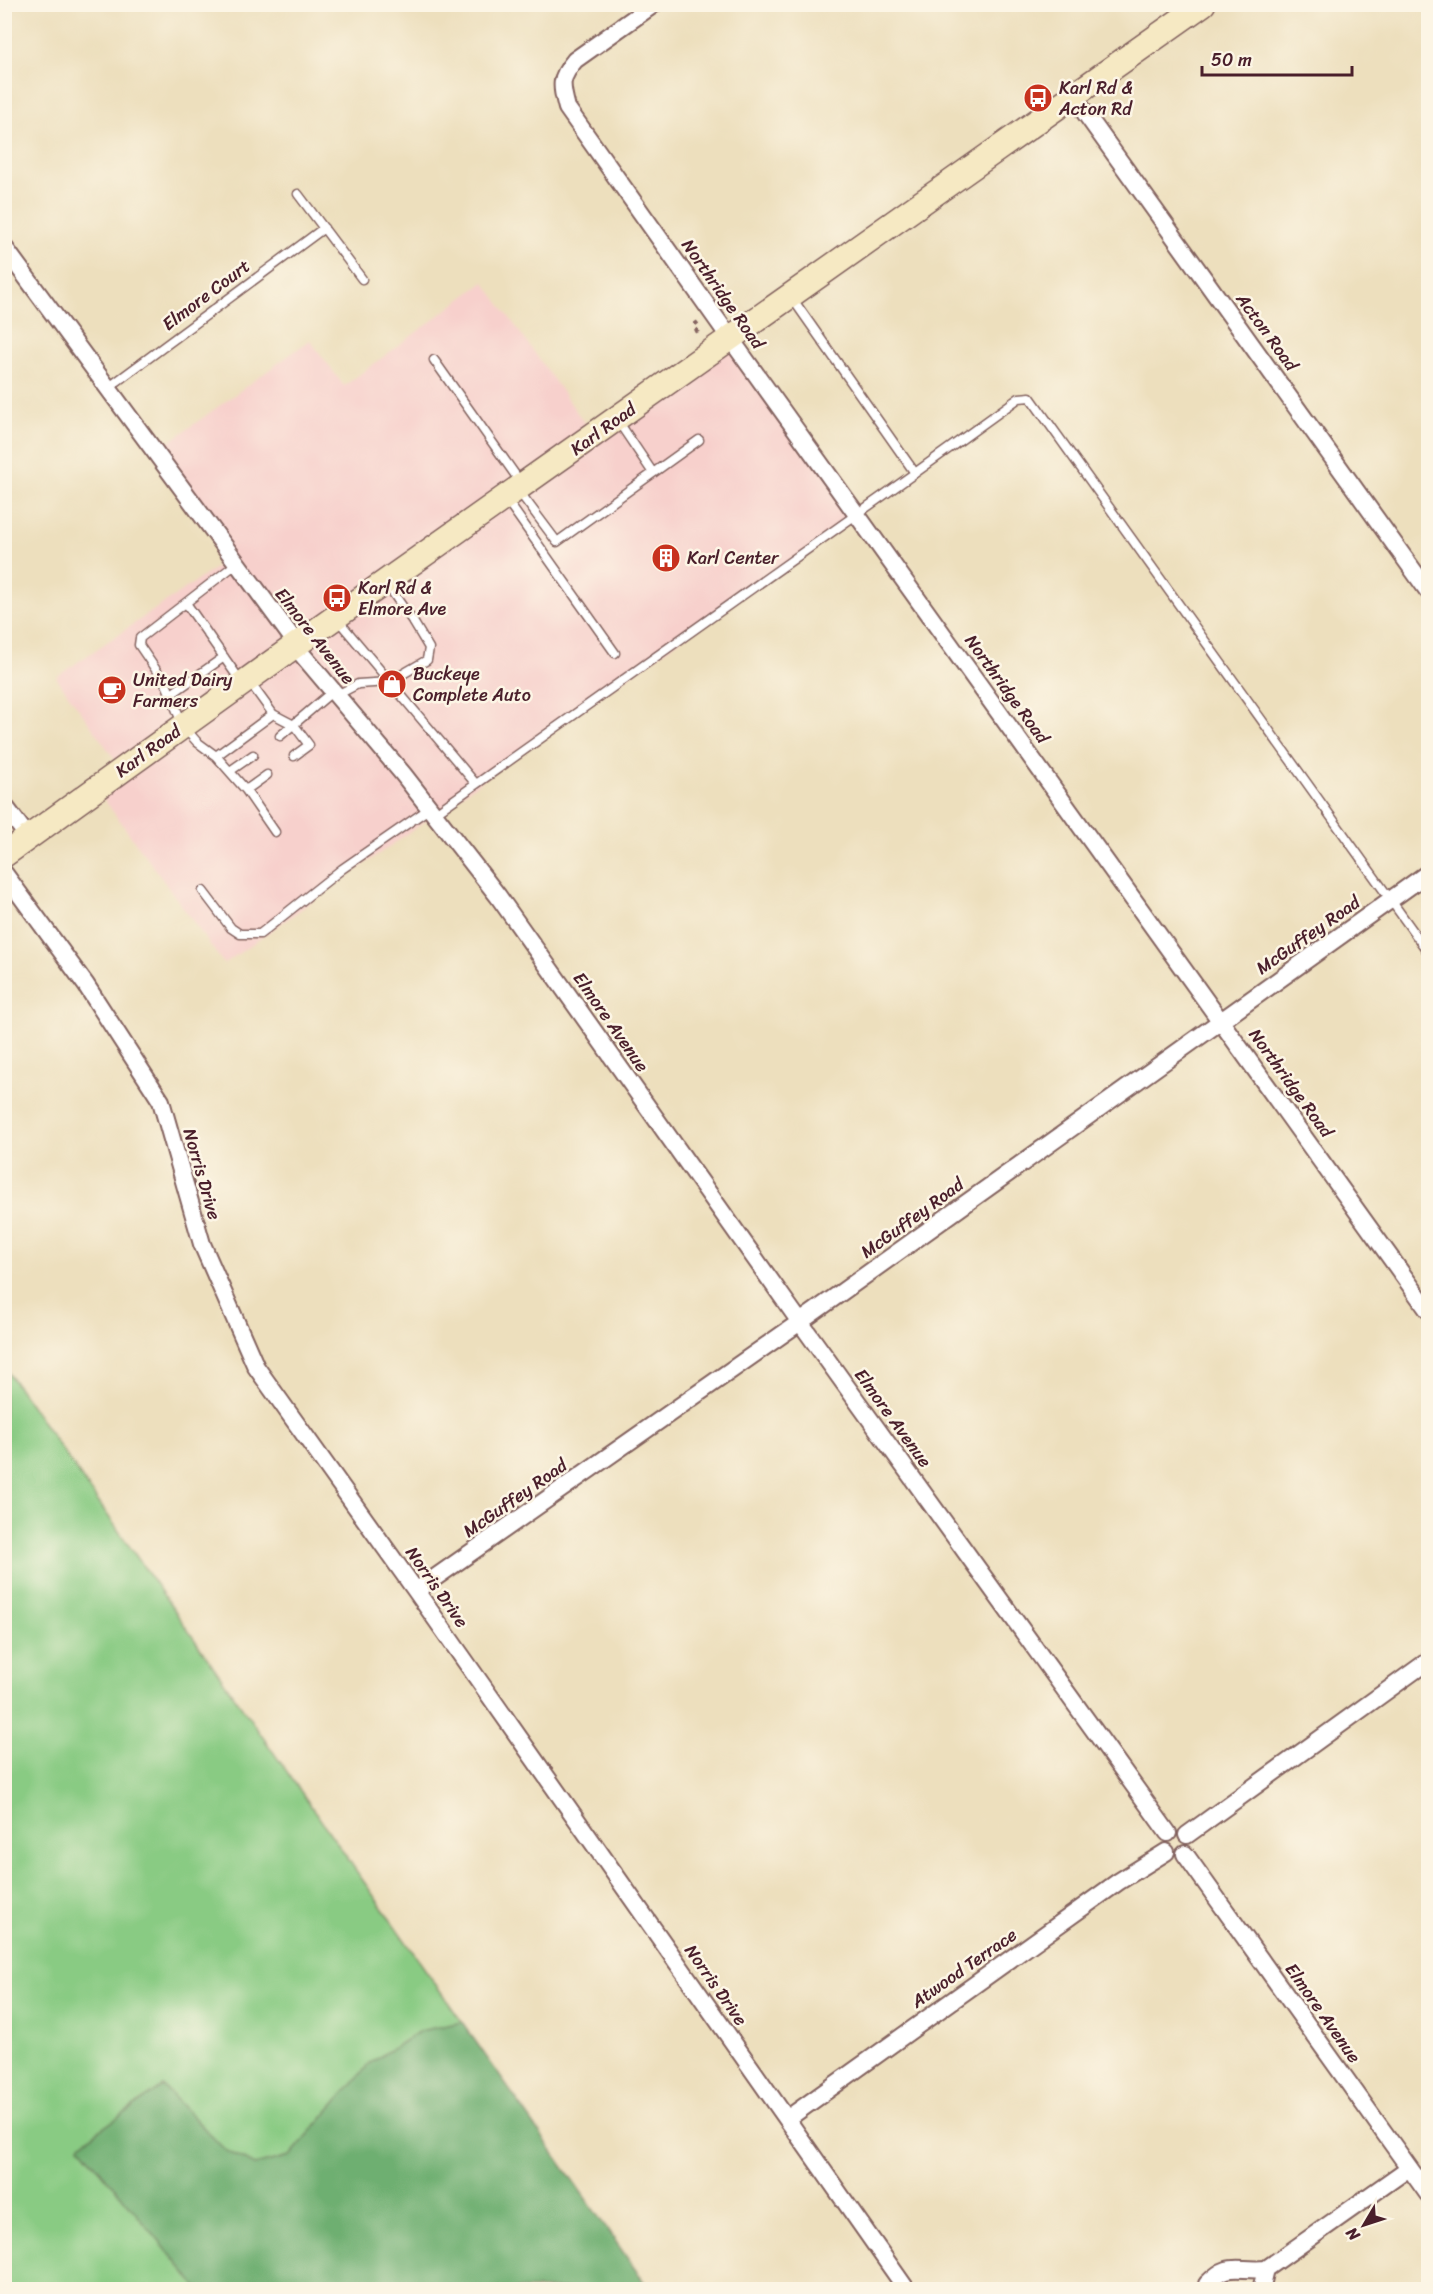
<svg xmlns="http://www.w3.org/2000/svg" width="1433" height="2294" viewBox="0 0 1433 2294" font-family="Sriracha,sans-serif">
<rect width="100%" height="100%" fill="#fcf5e5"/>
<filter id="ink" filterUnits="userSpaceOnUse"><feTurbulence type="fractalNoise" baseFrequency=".0167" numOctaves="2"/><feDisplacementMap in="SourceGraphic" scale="12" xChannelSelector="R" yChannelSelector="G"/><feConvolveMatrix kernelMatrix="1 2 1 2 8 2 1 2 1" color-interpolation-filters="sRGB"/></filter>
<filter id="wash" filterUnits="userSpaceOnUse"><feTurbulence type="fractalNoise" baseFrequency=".008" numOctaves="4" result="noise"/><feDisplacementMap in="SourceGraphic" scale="24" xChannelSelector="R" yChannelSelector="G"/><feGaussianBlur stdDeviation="1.35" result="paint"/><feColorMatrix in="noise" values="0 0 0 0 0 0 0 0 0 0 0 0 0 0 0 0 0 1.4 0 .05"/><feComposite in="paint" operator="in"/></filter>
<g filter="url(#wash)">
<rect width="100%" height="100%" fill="#eddfbd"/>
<!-- built -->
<path fill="#f7d0cc" d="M 484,282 L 596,439 L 733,338 L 856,515 L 224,964 L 95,787 L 121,768 L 56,677 L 230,558 L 153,454 L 310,340 L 344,386 Z"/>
<!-- green -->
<path fill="#89cb83" stroke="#6a7557" stroke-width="1.5" d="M 4,1367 L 462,2022 L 420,2031 L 370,2063 L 290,2156 L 255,2165 L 225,2150 L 163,2086 L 79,2145 L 199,2289 L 8,2290 L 5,2284 Z"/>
<!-- forest -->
<path fill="#6eaf71" stroke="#5c674e" stroke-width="1.5" d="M 462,2022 L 649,2289 L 199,2289 L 79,2145 L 163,2086 L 225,2150 L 255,2165 L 290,2156 L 370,2063 L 420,2031 Z"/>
</g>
<g filter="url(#ink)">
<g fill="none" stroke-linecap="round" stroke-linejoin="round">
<!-- lane casing -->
<g stroke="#83625e" stroke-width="11">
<path id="lane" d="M 298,194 L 362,279
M 434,360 L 521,483
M 108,388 L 324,228
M 618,421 L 653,473
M 915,473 L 1019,398 L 1030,397 L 1428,952
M 518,490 L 557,542 L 699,440
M 506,499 L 615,653
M 236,564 L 140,638 L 139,645 L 167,686 L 183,726 L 197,742 L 216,756 L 246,790 L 267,775
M 186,603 L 242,683
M 337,619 L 476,784
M 249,681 L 273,714
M 170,695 L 224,657
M 337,695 L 358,684 L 389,682 L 427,660 L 429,648 L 414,623 L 386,583
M 280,736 L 333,691
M 216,756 L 273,714 L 294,725 L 309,745 L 294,756
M 230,771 L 253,755
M 246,790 L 275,832
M 434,814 L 915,473 L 792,298
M 203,891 L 231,928 L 240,934 L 260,934 L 342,869 L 430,808"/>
</g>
<!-- street casing -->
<g stroke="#83625e" stroke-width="20">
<path id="street" d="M 654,4 L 575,60 C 559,79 561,85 567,108 L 730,338 L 1428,1310
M 1073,96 L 1428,591
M 4,247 L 293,639 L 300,652 L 403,774 L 498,896 L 800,1322 L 1168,1833
M 4,805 L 28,837
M 4,873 L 86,985 L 161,1101 L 202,1244 L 256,1367 L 416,1591 L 907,2290
M 416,1591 L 800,1322 L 1428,873
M 1187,1835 L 1428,1661
M 1185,1854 L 1428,2194
M 787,2119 L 1118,1882 L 1166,1852
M 1208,2290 L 1207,2284 C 1230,2260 1237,2272 1266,2269 L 1409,2168
M 1261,2290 L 1266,2269"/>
</g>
<!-- secondary casing -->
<g stroke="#83625e" stroke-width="27">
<path id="secondary" d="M 4,855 L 296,645 L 1203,4"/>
</g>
<!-- path -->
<path stroke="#83625e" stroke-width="4" stroke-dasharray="4.5 4.5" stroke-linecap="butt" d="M 698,322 L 694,325 L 699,335"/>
<!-- lane -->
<use href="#lane" stroke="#fff" stroke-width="8"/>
<!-- street -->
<use href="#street" stroke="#fff" stroke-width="16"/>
<!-- secondary -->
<use href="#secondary" stroke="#f6e9c3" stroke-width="24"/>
</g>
</g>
<!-- icons -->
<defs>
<g id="bus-disc" transform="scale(1.5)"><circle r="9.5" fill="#c8321e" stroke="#fcf5e5"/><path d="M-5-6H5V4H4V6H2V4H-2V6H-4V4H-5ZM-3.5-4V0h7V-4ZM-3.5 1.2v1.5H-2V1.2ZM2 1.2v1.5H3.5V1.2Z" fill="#fff"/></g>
<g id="building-disc" transform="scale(1.5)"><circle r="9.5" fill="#c8321e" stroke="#fcf5e5"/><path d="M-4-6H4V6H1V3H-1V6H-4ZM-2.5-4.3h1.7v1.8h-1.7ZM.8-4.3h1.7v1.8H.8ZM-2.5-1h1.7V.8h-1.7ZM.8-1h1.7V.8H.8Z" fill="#fff"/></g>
<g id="shop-disc" transform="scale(1.5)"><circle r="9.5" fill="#c8321e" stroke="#fcf5e5"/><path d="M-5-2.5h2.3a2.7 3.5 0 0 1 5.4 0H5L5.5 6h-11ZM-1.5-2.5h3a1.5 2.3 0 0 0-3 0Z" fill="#fff"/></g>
<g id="cafe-disc" transform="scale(1.5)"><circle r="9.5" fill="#c8321e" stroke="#fcf5e5"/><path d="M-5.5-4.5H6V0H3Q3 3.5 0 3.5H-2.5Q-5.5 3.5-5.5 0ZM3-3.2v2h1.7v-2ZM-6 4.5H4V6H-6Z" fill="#fff"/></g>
</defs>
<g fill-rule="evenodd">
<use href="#bus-disc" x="1038" y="98"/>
<use href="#building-disc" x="666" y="558"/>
<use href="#bus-disc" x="337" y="598"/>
<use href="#shop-disc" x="392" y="684"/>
<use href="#cafe-disc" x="112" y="690"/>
</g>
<g text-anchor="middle" stroke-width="5" stroke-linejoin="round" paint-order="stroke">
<!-- poi labels -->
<g font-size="18" fill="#4a1f2b" stroke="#fcf5e5" text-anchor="start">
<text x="1059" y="94">Karl Rd &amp;<tspan x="1059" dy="21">Acton Rd</tspan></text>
<text x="687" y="564">Karl Center</text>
<text x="358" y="594">Karl Rd &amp;<tspan x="358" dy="21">Elmore Ave</tspan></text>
<text x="413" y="680">Buckeye<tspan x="413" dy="21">Complete Auto</tspan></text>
<text x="133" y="686">United Dairy<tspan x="133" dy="21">Farmers</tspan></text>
</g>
<!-- street labels -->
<g font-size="18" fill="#4a1f2b" stroke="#fcf5e5">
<text transform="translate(723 294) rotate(55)" y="6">Northridge Road</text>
<text transform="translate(206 295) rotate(-37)" y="6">Elmore Court</text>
<text transform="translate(1267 332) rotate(54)" y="6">Acton Road</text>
<text transform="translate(603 429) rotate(-36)" y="6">Karl Road</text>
<text transform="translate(315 636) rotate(52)" y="6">Elmore Avenue</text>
<text transform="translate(1007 689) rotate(54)" y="6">Northridge Road</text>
<text transform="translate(148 751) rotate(-36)" y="6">Karl Road</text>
<text transform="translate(1308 935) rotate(-35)" y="6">McGuffey Road</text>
<text transform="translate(611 1022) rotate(55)" y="6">Elmore Avenue</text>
<text transform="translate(1291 1083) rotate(54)" y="6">Northridge Road</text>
<text transform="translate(202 1174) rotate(74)" y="6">Norris Drive</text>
<text transform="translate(912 1218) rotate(-36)" y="6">McGuffey Road</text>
<text transform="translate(893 1418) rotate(54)" y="6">Elmore Avenue</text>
<text transform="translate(515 1498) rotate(-35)" y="6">McGuffey Road</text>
<text transform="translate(437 1587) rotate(55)" y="6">Norris Drive</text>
<text transform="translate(964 1968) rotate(-35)" y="6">Atwood Terrace</text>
<text transform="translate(716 1985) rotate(55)" y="6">Norris Drive</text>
<text transform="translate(1323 2013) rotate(55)" y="6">Elmore Avenue</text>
</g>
</g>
<!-- margin -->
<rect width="1433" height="2294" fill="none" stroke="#fcf5e5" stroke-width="24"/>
<!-- north arrow -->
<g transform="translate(1364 2225) rotate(231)" stroke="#fcf5e5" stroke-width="4.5" paint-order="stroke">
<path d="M0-4.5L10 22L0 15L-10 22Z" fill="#4a1f2b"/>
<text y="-9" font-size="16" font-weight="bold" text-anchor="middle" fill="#4a1f2b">N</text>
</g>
<!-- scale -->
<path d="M1202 66v9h150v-9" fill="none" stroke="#4a1f2b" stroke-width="3"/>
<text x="1211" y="66" font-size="18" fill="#4a1f2b" stroke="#fcf5e5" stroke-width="4.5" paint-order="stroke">50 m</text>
</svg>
